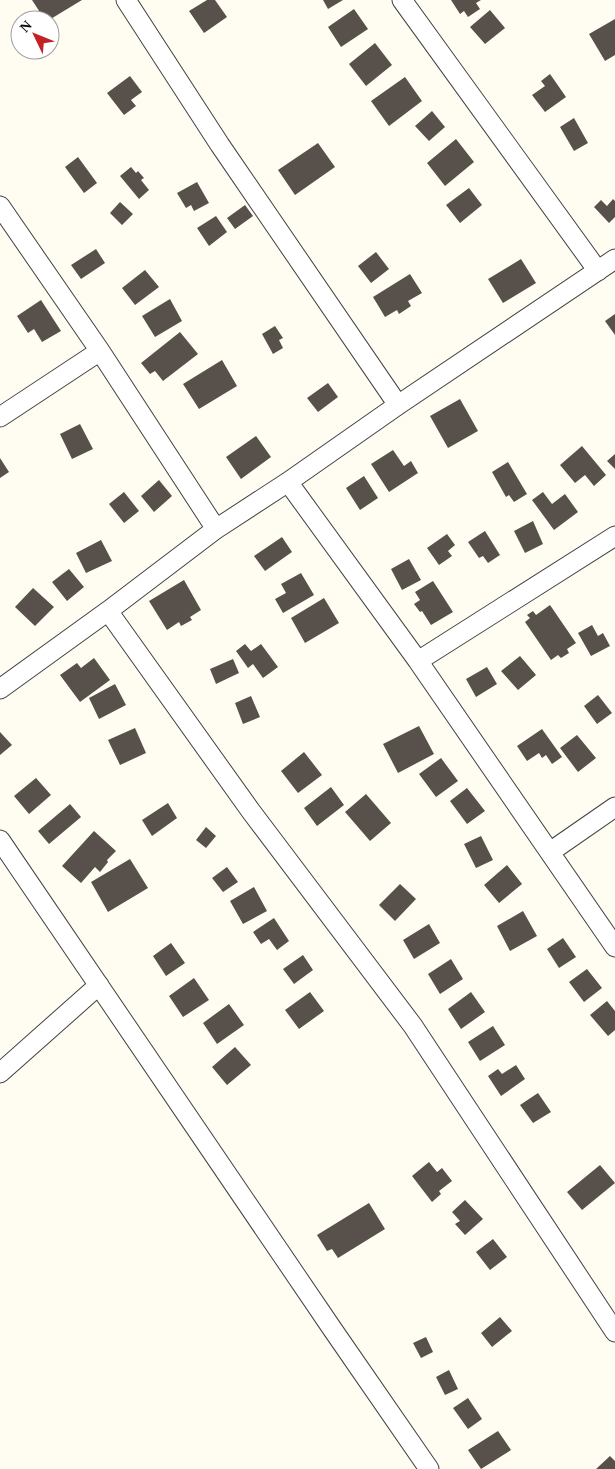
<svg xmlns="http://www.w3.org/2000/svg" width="615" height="1469" viewBox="0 0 615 1469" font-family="Georgia,serif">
<rect width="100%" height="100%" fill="#fffdf1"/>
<!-- building -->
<path fill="#58514b" d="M 32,0 L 82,0 L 49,20 L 45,20 Z
M 207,0 L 215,0 L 227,17 L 204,33 L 189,11 Z
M 323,0 L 343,0 L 328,9 Z
M 451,0 L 481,0 L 476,3 L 480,9 L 468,17 L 464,11 L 460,14 Z
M 354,9 L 368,29 L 341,47 L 328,27 Z
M 490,10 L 505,28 L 485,44 L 470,27 Z
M 615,19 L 615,55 L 605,61 L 589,34 Z
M 375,43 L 392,65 L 366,86 L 349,64 Z
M 550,74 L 566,97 L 545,112 L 532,95 L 545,86 L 541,81 Z
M 130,76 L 142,92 L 131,100 L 136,106 L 124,115 L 107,93 Z
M 405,77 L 422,101 L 389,126 L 371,101 Z
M 432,111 L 445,127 L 429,141 L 415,126 Z
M 574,118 L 588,143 L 574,151 L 560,127 Z
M 456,139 L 474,162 L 445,186 L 427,163 Z
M 318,143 L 335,167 L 295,195 L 278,170 Z
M 78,157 L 97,183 L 84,193 L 65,167 Z
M 131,167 L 136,173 L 138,171 L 144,178 L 141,180 L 149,190 L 139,199 L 120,176 Z
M 197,182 L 209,203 L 194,211 L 191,205 L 186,208 L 177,193 Z
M 469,188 L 482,205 L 460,223 L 446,205 Z
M 613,199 L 615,201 L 615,217 L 609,223 L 594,207 L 601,200 L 607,206 Z
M 120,202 L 133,214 L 122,225 L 110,213 Z
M 245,205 L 253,216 L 235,229 L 227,218 Z
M 216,216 L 227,232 L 209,246 L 197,228 Z
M 96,249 L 105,263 L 81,279 L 71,265 Z
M 376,252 L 389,269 L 371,283 L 358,266 Z
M 521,259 L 536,283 L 503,303 L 488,279 Z
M 145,270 L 159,287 L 135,305 L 122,288 Z
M 410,274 L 422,293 L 408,301 L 411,306 L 399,314 L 397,310 L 385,317 L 373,297 Z
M 170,299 L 182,321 L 155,337 L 142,316 Z
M 41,300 L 61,331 L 42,342 L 34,329 L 28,333 L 17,316 Z
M 615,314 L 615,335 L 605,321 Z
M 275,326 L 283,338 L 279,340 L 283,348 L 273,354 L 262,334 Z
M 180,332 L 198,354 L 163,381 L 155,371 L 150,374 L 141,363 Z
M 222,360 L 237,386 L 199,409 L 183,384 Z
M 328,383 L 338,397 L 318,412 L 307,398 Z
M 460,399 L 478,431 L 448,448 L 430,416 Z
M 80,424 L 93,449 L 72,459 L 60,434 Z
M 256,436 L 271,457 L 241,479 L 226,457 Z
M 582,446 L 606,475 L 594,486 L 585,475 L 575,483 L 560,465 Z
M 393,450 L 404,466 L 411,461 L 418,473 L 389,492 L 371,464 Z
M 615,454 L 615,469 L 607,461 Z
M 0,458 L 9,472 L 0,478 Z
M 508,462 L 527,494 L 514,502 L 509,495 L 506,497 L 492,472 Z
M 364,476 L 378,498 L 360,510 L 346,488 Z
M 159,480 L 172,496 L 154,512 L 141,496 Z
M 124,492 L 139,511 L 124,523 L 109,504 Z
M 543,492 L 552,504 L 565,494 L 578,512 L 554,530 L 532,500 Z
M 533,521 L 543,544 L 525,553 L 514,531 Z
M 485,531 L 500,555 L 488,563 L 483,556 L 479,558 L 468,542 Z
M 447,534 L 455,545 L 448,551 L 452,556 L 439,565 L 427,548 Z
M 282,537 L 292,552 L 265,571 L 254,556 Z
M 101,540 L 112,561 L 86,573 L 76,553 Z
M 409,559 L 421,580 L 402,590 L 391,569 Z
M 69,569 L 84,587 L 67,601 L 52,582 Z
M 301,573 L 314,595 L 283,613 L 275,599 L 286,593 L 281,584 Z
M 184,580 L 201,610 L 190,617 L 192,620 L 181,626 L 179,622 L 167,630 L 149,601 Z
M 433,581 L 453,612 L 431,625 L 422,611 L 420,612 L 414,604 L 420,600 L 415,592 Z
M 33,588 L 54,607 L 35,626 L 15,607 Z
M 324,598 L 339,623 L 305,643 L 291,618 Z
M 550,605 L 576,643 L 567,649 L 569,653 L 561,658 L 558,655 L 551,660 L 525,622 L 530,618 L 527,615 L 533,611 L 536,615 Z
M 592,625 L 598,636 L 603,633 L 610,646 L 591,656 L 578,633 Z
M 245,644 L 251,651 L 261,644 L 278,667 L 263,678 L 253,664 L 248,668 L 236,651 Z
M 520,656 L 536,675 L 518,690 L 501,671 Z
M 94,658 L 110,680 L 80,702 L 60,675 L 77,663 L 81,668 Z
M 233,659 L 239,673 L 216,684 L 210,669 Z
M 487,667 L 497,684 L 476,697 L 466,679 Z
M 115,684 L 126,705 L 99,719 L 89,698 Z
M 598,695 L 612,713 L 597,724 L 584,706 Z
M 251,696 L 260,717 L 243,724 L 235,703 Z
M 419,726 L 434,754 L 398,773 L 383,744 Z
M 135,728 L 146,753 L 120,765 L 108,740 Z
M 542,729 L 562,757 L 552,764 L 546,755 L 542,758 L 539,753 L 527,761 L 517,746 Z
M 0,732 L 12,745 L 0,755 Z
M 577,735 L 596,758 L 578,772 L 560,748 Z
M 304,752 L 322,775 L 298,793 L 281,771 Z
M 441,758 L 458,781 L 436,797 L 419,774 Z
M 36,778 L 51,795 L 29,814 L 14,796 Z
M 331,787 L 344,805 L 317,826 L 304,808 Z
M 467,788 L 485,811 L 467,824 L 450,801 Z
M 366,794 L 391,823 L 370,841 L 345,812 Z
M 168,803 L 177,818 L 152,836 L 142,820 Z
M 70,804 L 81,817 L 49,844 L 38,831 Z
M 206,827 L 216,836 L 206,848 L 196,840 Z
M 94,831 L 116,851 L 107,860 L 108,862 L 100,872 L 95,867 L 81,883 L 62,866 Z
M 481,836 L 493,860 L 476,868 L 464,844 Z
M 130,859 L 148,888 L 108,912 L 91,882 Z
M 507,865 L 522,884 L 499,903 L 484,885 Z
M 227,867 L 238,882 L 223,892 L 212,878 Z
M 400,884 L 416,899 L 395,921 L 379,905 Z
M 254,887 L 267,911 L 243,924 L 230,901 Z
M 523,911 L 537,936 L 510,951 L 497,926 Z
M 274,918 L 289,941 L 277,950 L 269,939 L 261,944 L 253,932 Z
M 429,924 L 440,943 L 414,959 L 403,940 Z
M 563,938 L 576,957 L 559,968 L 547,949 Z
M 171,943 L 185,963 L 166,976 L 153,956 Z
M 303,955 L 313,970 L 294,984 L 283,969 Z
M 451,959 L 463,979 L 440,994 L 428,974 Z
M 587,969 L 602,988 L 584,1002 L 569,982 Z
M 194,978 L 209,1000 L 183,1017 L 169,996 Z
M 310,992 L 324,1011 L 299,1029 L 285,1010 Z
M 471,992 L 485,1012 L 461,1029 L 448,1009 Z
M 607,1001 L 615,1011 L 615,1030 L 608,1036 L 590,1015 Z
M 229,1004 L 244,1025 L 217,1044 L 203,1023 Z
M 493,1026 L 505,1045 L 480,1061 L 468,1042 Z
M 235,1047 L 251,1065 L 227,1085 L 212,1067 Z
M 516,1065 L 525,1079 L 501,1096 L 488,1076 L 498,1069 L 502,1074 Z
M 538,1093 L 551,1112 L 533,1123 L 520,1105 Z
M 429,1162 L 437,1172 L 442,1168 L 452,1181 L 439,1191 L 441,1194 L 432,1202 L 412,1176 Z
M 600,1165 L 615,1183 L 582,1210 L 567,1192 Z
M 465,1200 L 483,1219 L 465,1235 L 455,1224 L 460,1221 L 452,1212 Z
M 369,1203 L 385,1229 L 338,1258 L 332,1249 L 327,1251 L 317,1235 Z
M 493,1239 L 507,1257 L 490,1270 L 476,1252 Z
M 500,1317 L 512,1331 L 492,1347 L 481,1333 Z
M 426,1337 L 433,1352 L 421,1358 L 413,1343 Z
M 449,1370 L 458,1389 L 445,1395 L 436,1377 Z
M 468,1398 L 482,1419 L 468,1429 L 453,1408 Z
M 498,1431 L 511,1450 L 481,1469 L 468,1450 Z
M 610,1456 L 615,1461 L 615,1469 L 596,1469 Z"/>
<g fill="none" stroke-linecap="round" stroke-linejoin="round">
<!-- minor casing -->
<g stroke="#424242" stroke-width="21">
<path id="minor" d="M 126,0 L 220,145 L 398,405
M 402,0 L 598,271
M 0,206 L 100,351 L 216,529 L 108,611 L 0,689
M 0,417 L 100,351
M 288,482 L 418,661 L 615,947
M 216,529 L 288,482 L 398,405 L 615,259
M 108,611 L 250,810 L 413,1026 L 615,1332
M 418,661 L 615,536
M 0,840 L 333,1330 L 429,1469
M 550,852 L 615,807
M 0,1073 L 99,985"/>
</g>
<!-- minor -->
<use href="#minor" stroke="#fff" stroke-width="19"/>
</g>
<!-- north arrow -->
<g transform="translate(35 35) rotate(313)"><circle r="24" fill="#ffffff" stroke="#9f9f9f"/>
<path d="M0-4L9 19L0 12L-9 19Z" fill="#c42222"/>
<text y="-8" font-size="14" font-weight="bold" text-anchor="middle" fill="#0f0f0f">N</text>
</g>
</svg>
